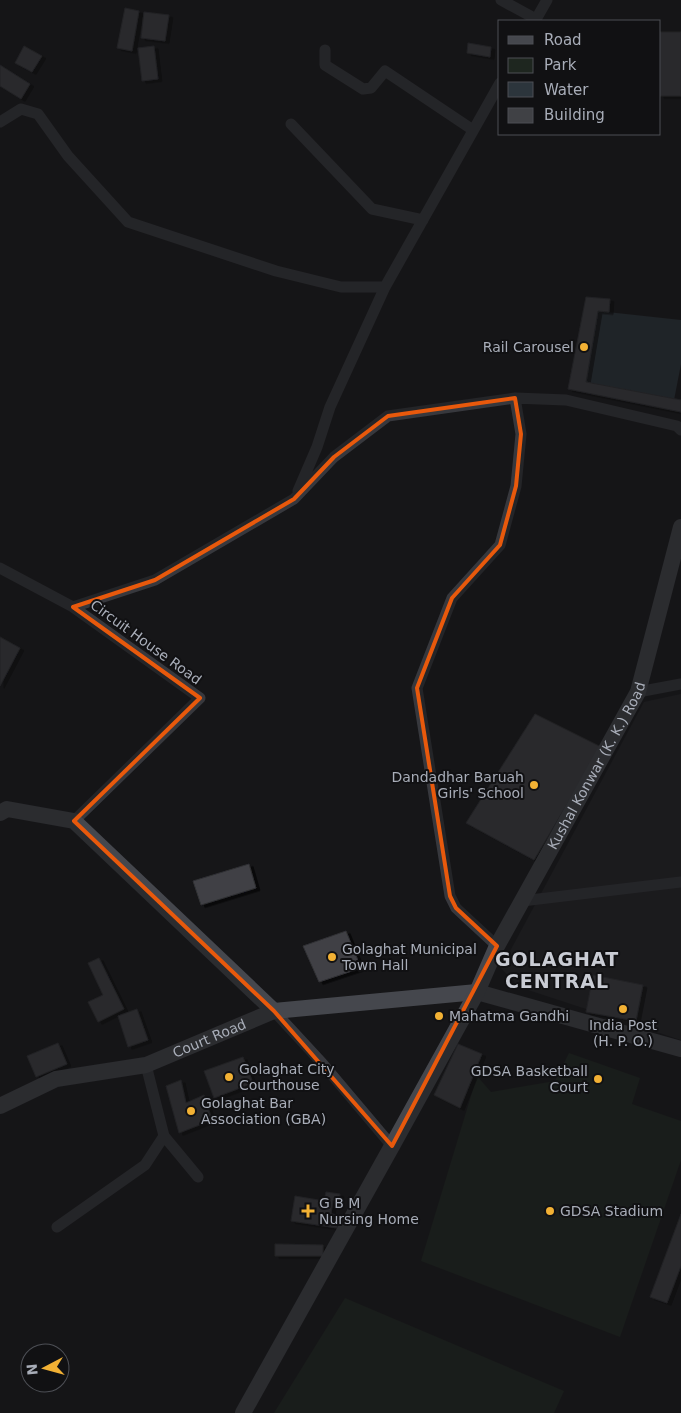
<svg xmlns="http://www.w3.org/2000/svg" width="681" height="1413" viewBox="0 0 681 1413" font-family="'DejaVu Sans',sans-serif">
<defs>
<filter id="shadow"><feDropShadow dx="4" dy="2.5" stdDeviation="0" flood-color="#0009"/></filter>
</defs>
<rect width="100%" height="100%" fill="#161618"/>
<!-- built -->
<path fill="#222225" d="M 681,694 L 681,1040 L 519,987 L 501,968 L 644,702 Z"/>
<!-- green -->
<path fill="#1e261f" d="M 569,1053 L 640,1078 L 632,1104 L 681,1121 L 681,1160 L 620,1337 L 421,1261 L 477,1076 L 491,1092 L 555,1081 Z
M 345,1298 L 564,1391 L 554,1413 L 274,1413 Z"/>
<!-- water -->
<path fill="#2c353c" d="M 598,311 L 681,320 L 681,364 L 674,400 L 586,382 Z"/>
<!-- building -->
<path fill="#404145" stroke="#303034" filter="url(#shadow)" d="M 125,8 L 139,11 L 132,51 L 117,48 Z
M 144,12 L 169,15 L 165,41 L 141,38 Z
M 660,32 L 681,32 L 681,96 L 660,96 Z
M 468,43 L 491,47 L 490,57 L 467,53 Z
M 24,46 L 42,56 L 32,72 L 15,63 Z
M 154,46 L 158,79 L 142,81 L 138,48 Z
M 0,65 L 30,84 L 21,99 L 0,86 Z
M 586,297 L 610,299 L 609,312 L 598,311 L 586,382 L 681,400 L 681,412 L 568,389 Z
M 0,637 L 20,648 L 0,686 Z
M 535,714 L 601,747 L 534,860 L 466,823 Z
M 249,864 L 256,888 L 201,905 L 193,881 Z
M 346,931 L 361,968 L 319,982 L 303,946 Z
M 99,958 L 124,1009 L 98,1022 L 88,1002 L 103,995 L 88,963 Z
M 593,975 L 643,985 L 636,1021 L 586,1012 Z
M 137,1009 L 148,1040 L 128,1047 L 118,1016 Z
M 58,1043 L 67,1064 L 36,1077 L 27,1056 Z
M 458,1044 L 482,1054 L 460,1108 L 434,1095 Z
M 243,1057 L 253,1083 L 214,1098 L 204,1071 Z
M 181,1080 L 186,1103 L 204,1095 L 212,1120 L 179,1133 L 166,1086 Z
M 326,1192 L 340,1194 L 339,1201 L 333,1200 L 331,1214 L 339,1215 L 337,1228 L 291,1221 L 295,1196 L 324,1201 Z
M 681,1214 L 681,1266 L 667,1303 L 650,1297 Z
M 275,1244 L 323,1245 L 323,1256 L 275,1256 Z"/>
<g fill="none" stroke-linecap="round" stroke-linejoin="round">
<!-- street -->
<path stroke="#37383d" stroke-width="11" d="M 501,0 L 536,19
M 535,21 L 547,0
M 325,50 L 325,65 L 363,89 L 371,88 L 385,71 L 473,130
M 0,122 L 21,109 L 38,114 L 68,156 L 128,222 L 276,271 L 341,287 L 385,287
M 291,124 L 372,209 L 423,220
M 298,491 L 317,447 L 330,407 L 385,287 L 500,83
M 0,568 L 73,607 L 200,698 L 74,821
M 73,607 L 155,580 L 294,499 L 334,457 L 388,416 L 515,398 L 566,400 L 677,426 L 681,430
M 638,692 L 681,684
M 522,901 L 681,882
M 497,946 L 456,908 L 450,896 L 417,688 L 452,598 L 500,545 L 516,486 L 521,434 L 515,398
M 274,1011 L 322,1063 L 392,1146
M 164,1136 L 198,1177
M 57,1227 L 145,1165 L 164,1136 L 146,1065"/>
<!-- secondary -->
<g stroke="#45474d" stroke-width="16">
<path d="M 0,813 L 7,809 L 74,821 L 274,1011"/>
<path id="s1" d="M 0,1106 L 56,1079 L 146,1065 L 274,1011 L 477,992 L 681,1049"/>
<path id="s2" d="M 243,1413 L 392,1146 L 477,992 L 497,946 L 638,692 L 681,527"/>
</g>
</g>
<!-- marked area -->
<path d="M0 0H681V1413H0ZM 515,398 L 521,434 L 516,486 L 500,545 L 452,598 L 417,688 L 450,896 L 456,908 L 497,946 L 392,1146 L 274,1011 L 74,821 L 200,698 L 73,607 L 155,580 L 294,499 L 334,457 L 388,416 Z" fill="#161618" fill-opacity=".55" fill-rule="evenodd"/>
<path fill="none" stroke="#e8590c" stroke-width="4" stroke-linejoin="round" d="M 515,398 L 521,434 L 516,486 L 500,545 L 452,598 L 417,688 L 450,896 L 456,908 L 497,946 L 392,1146 L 274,1011 L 74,821 L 200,698 L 73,607 L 155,580 L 294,499 L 334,457 L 388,416 Z"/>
<!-- markers -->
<g fill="#f2b134" stroke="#111113" stroke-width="2">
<circle cx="584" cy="347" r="5"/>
<circle cx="534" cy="785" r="5"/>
<circle cx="332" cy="957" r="5"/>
<circle cx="623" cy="1009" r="5"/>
<circle cx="439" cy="1016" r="5"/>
<circle cx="229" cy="1077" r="5"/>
<circle cx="598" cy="1079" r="5"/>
<circle cx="191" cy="1111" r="5"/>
<path d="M305.5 1203.5h5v5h5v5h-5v5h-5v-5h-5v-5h5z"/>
<circle cx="550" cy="1211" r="5"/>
</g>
<g text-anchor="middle" stroke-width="4" stroke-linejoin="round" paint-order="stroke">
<!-- poi labels -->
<g font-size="14" fill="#a8adb8" stroke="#111113" text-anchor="start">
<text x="574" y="352" text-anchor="end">Rail Carousel</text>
<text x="524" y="782" text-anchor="end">Dandadhar Baruah<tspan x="524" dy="16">Girls' School</tspan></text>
<text x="342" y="954">Golaghat Municipal<tspan x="342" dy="16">Town Hall</tspan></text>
<text x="449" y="1021">Mahatma Gandhi</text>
<text x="623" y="1030" text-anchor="middle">India Post<tspan x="623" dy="16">(H. P. O.)</tspan></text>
<text x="239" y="1074">Golaghat City<tspan x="239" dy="16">Courthouse</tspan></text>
<text x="588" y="1076" text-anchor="end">GDSA Basketball<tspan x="588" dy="16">Court</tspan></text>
<text x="201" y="1108">Golaghat Bar<tspan x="201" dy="16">Association (GBA)</tspan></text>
<text x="319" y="1208">G B M<tspan x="319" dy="16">Nursing Home</tspan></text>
<text x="560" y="1216">GDSA Stadium</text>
</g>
<!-- street labels -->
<g font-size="14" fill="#a8adb8" stroke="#111113">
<text transform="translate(146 642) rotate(36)" y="5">Circuit House Road</text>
<text dy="5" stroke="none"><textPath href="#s2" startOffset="738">Kushal Konwar (K. K.) Road</textPath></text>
<text dy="5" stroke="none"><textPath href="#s1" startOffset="222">Court Road</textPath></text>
</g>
<!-- district labels -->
<g font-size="19" font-weight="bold" letter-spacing="1" fill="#c9ccd4" stroke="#111113">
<text x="557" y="966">GOLAGHAT<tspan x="557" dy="22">CENTRAL</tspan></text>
</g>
</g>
<!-- legend -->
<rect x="498" y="20" width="162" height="115" fill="#111113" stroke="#4d4f55"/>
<rect x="508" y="36" width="25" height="8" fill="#45474d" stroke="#4d4f55"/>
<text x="544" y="45" font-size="15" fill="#a8adb8">Road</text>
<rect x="508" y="58" width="25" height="15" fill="#1e261f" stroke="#4d4f55"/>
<text x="544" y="70" font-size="15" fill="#a8adb8">Park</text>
<rect x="508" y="82" width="25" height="15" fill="#2c353c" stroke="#4d4f55"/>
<text x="544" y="95" font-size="15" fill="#a8adb8">Water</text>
<rect x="508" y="108" width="25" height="15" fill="#404145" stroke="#4d4f55"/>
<text x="544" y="120" font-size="15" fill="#a8adb8">Building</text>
<!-- north arrow -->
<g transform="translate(45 1368) rotate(264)"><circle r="24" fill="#111113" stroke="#4d4f55"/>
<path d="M0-4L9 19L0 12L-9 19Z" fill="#f2b134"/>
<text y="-8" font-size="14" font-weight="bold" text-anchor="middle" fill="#a8adb8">N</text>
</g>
</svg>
